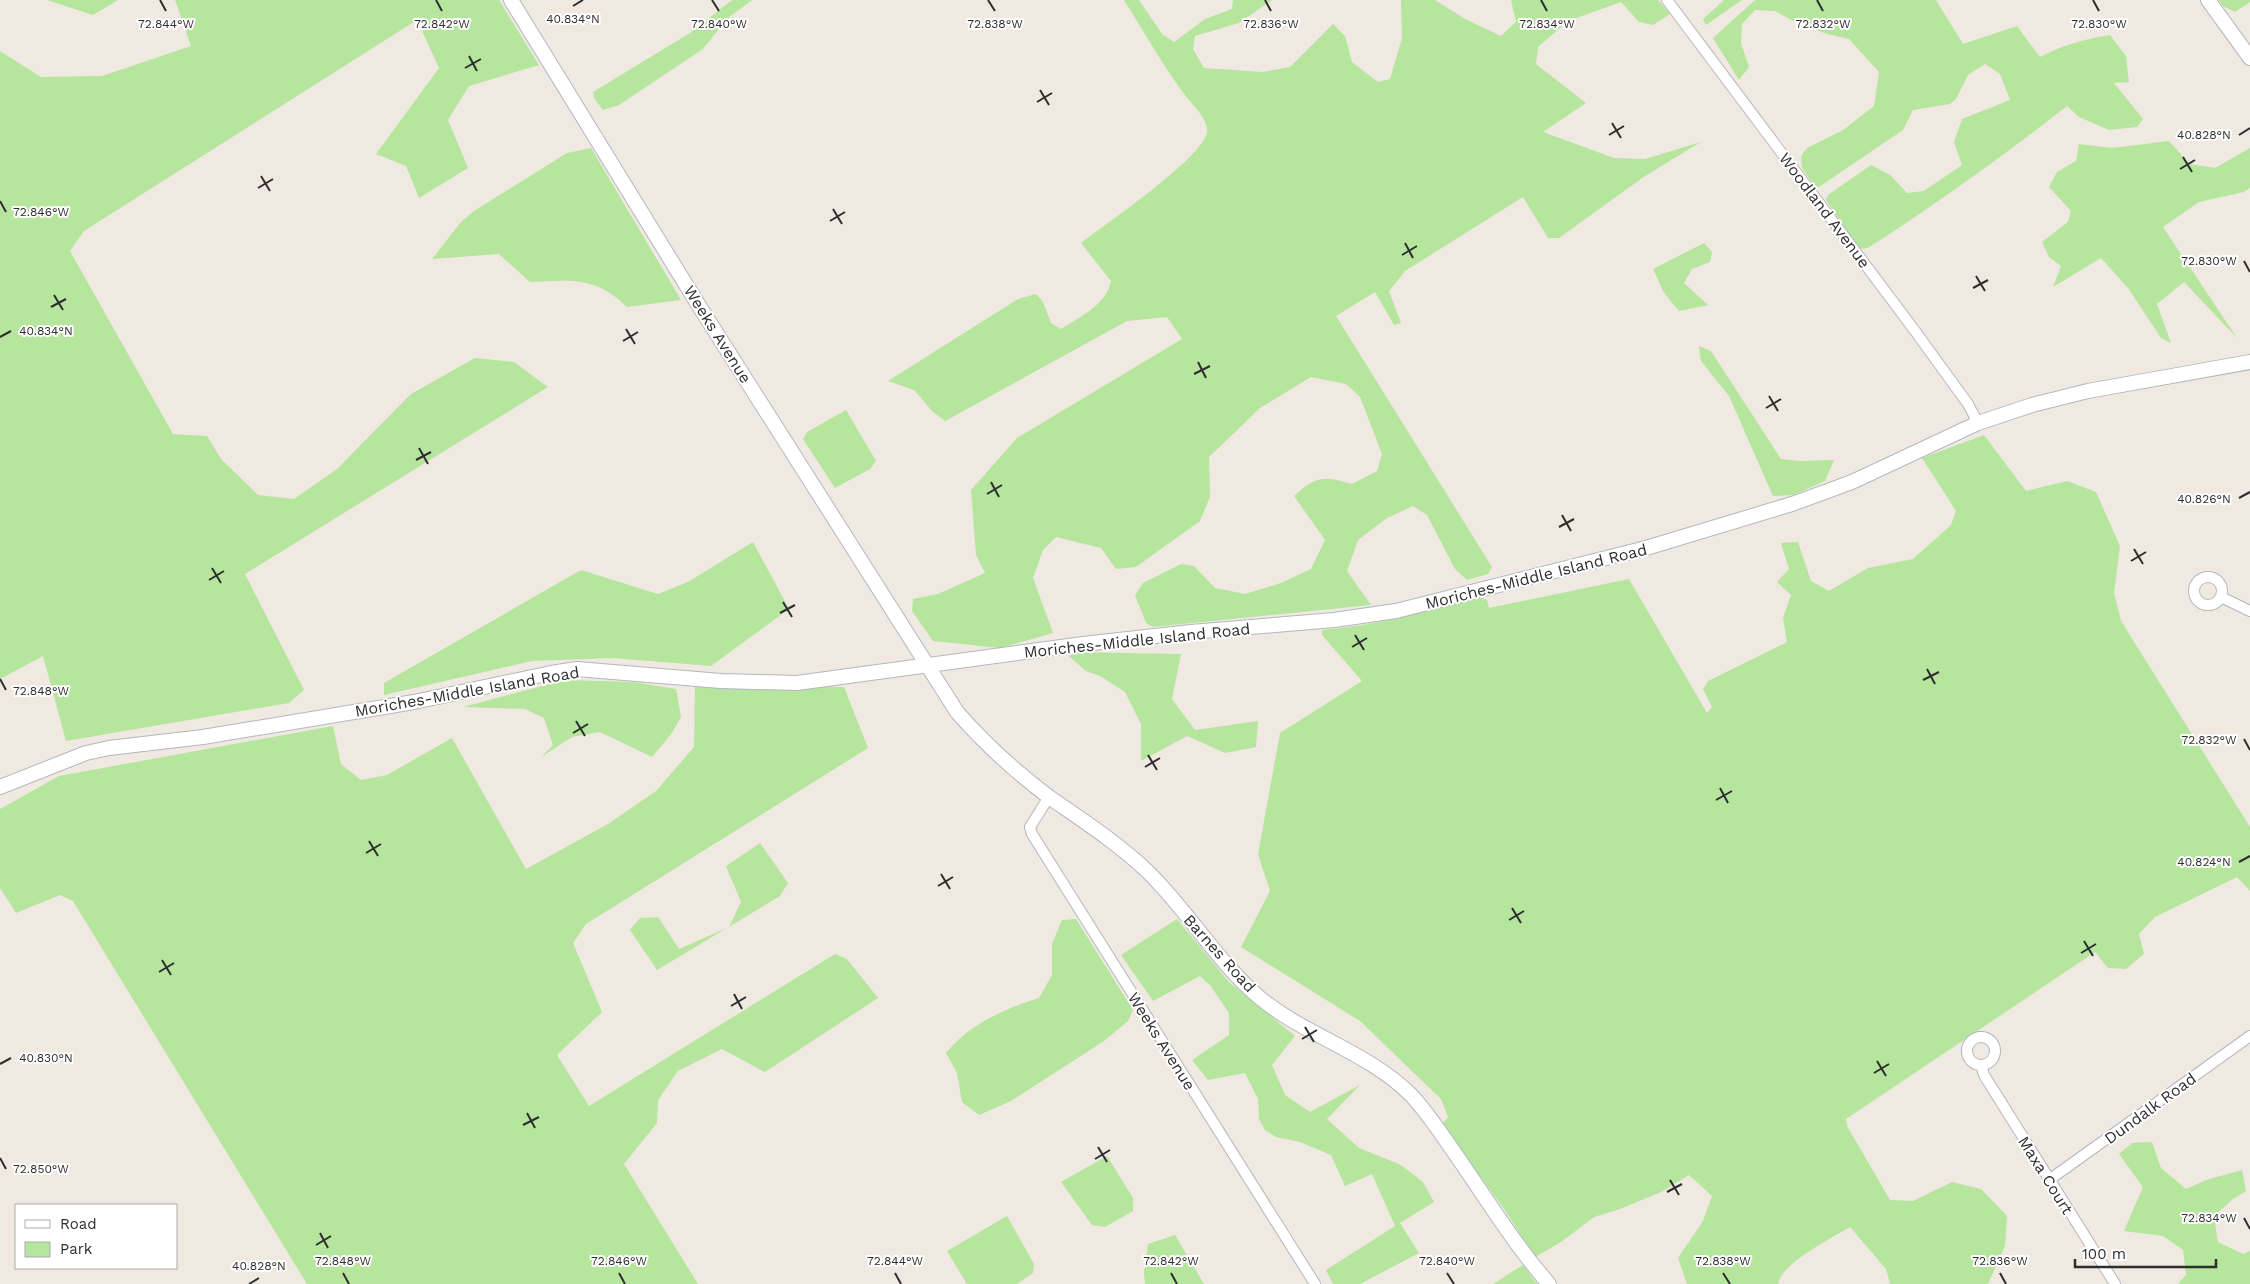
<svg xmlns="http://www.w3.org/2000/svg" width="2250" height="1284" viewBox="0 0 2250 1284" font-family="'Work Sans',sans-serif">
<rect width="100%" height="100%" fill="#efe9e1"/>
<!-- green -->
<path fill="#b6e59e" d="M 47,0 L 118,0 L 93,15 Z
M 175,0 L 499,0 L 539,65 L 469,86 L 448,120 L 468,168 L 419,198 L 406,166 L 376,154 L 439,68 L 417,20 L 84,231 L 70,251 L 173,434 L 207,436 L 221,459 L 258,495 L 294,499 L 337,469 L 411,394 L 475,358 L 514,362 L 548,387 L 245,574 L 304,690 L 289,703 L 66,741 L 43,656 L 0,679 L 0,51 L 41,77 L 102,76 L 191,46 Z
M 732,0 L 752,0 L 728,18 L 703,49 L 619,105 L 603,110 L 594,98 L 593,92 L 690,33 Z
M 1124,0 L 1139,0 L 1162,34 L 1174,42 L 1205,19 L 1232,9 L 1233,0 L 1272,0 L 1239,23 L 1195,36 L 1193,49 L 1204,68 L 1263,72 L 1290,67 L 1333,24 L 1345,36 L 1352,62 L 1378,82 L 1390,79 L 1402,38 L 1401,0 L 1435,0 L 1465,19 L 1501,36 L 1516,22 L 1511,0 L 1658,0 L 1670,14 L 1653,25 L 1639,22 L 1621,2 L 1568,21 L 1538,47 L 1536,64 L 1586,103 L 1543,132 L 1614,158 L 1645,159 L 1701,142 L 1645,176 L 1559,238 L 1548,238 L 1523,197 L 1405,271 L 1389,291 L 1401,323 L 1394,325 L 1375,292 L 1336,316 L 1492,567 L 1488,574 L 1467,580 L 1455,569 L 1427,515 L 1413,506 L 1387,518 L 1358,540 L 1347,571 L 1371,605 L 1153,627 L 1146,623 L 1135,595 L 1143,583 L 1181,564 L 1194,566 L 1215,588 L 1245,594 L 1281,583 L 1311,569 L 1325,540 L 1294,496 C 1317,475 1324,476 1352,484 L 1377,471 L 1382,454 L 1360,397 L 1346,384 L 1311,377 L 1260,408 L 1209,457 L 1210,497 L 1200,521 L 1136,567 L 1116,569 L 1101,548 L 1056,537 L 1043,550 L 1033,578 L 1053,633 L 1000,648 L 933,641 L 912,611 L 913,599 L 938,594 L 985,573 L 976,555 L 971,490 L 1017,438 L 1182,339 L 1167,317 L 1127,321 L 945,421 L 932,411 L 914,390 L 888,381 L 1018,299 L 1036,294 L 1043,302 L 1051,323 L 1061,329 C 1080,317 1107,304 1111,281 L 1081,243 C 1103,226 1207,155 1207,131 C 1207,119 1195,107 1188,99 C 1164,68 1145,33 1124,0 Z
M 1724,0 L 1742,0 L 1706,25 L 1703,19 Z
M 1755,0 L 1936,0 L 1963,44 L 2017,26 L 2040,57 C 2063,45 2085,39 2110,35 L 2126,56 L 2129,82 L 2114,83 L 2143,119 L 2137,127 L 2109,130 L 2079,117 L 2067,106 C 2002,157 1936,204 1868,248 L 1859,249 L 1826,200 L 1828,195 L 1871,165 L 1890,175 L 1907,193 L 1924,191 L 1962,165 L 1954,142 L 1962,119 L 2010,100 L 2000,74 L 1985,64 L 1968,75 L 1956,99 L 1950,104 L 1913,110 L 1903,130 L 1816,189 L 1802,168 L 1801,156 L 1807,148 L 1843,130 L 1874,106 L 1879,72 L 1849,39 L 1827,34 L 1795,22 L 1775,11 L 1755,10 L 1742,24 L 1741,43 L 1749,67 L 1739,80 L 1713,38 Z
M 2219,0 L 2250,0 L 2250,2 L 2235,12 L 2223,6 Z
M 2169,141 L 2190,164 L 2215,168 L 2250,148 L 2250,188 L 2244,192 L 2199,202 L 2163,227 L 2237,338 L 2184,282 L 2157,304 L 2171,343 L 2161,338 L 2128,288 L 2101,258 L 2053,287 L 2061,266 L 2049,257 L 2042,242 L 2068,222 L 2071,211 L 2049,187 L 2057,172 L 2076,161 L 2079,144 L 2112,148 Z
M 591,148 L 681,300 L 627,307 C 596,276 571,280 530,282 L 499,254 L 432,259 L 461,222 L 474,211 L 567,153 Z
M 1704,243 L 1712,252 L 1710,262 L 1692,269 L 1684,283 L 1708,305 L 1679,311 L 1664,293 L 1653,269 Z
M 1699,346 L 1711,351 L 1781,459 L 1801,461 L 1834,460 L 1825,481 L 1793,495 L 1773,496 L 1729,396 L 1701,361 Z
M 846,410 L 876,461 L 870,469 L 835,488 L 803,439 L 807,432 Z
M 1984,435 L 2026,491 L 2067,481 L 2096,492 L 2120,546 L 2114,593 L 2121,621 L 2250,827 L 2250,891 L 2237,877 L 2155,917 L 2139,934 L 2144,954 L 2126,969 L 2108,968 L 2095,952 L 1846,1119 L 1847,1126 L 1890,1200 L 1913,1201 L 1952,1182 L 1981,1189 L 2007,1216 L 2005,1246 L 1988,1284 L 1890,1284 L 1886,1269 L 1850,1227 C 1832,1238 1781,1263 1778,1284 L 1687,1284 L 1678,1258 L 1703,1221 L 1712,1196 L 1689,1175 L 1661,1192 L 1620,1209 L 1594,1217 L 1561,1242 L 1535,1257 L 1504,1209 L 1442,1124 L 1448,1117 L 1441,1099 L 1360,1021 L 1241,947 L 1270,891 L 1258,854 L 1280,733 L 1362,681 L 1322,635 L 1322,630 C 1377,625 1424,613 1476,595 L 1487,600 L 1489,608 L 1629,579 L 1707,713 L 1712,707 L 1703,689 L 1708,681 L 1787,642 L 1783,618 L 1791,595 L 1777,582 L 1789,569 L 1781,543 L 1798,542 L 1811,581 L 1829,591 L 1868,568 L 1913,559 L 1951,525 L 1956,511 L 1922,458 Z
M 753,542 L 789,609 L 711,666 L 613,658 L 532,661 L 384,695 L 384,683 L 581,570 L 658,594 L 688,582 Z
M 1064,652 L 1181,654 L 1172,699 L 1195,730 L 1258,721 L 1256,747 L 1225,753 L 1187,736 L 1141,761 L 1141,724 L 1125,692 L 1100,676 L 1086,671 Z
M 565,680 L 633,682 L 676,689 L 681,717 L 672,733 L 652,757 L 600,732 L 572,737 L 541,757 L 553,745 L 544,718 L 525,709 L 463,707 Z
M 695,685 L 844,687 L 868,748 L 586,924 L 573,943 L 602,1012 L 557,1055 L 589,1106 L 835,954 L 847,959 L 878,998 L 765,1072 L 722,1049 L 678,1071 L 658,1100 L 657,1123 L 624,1164 L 698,1284 L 307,1284 L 73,901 L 60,895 L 16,913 L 0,888 L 0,809 L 59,776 L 333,726 L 341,764 L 361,780 L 387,775 L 452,738 L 526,869 L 608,824 L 656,791 L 694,747 Z
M 760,843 L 788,883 L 780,896 L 657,970 L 630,930 L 640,918 L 658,917 L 679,949 L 729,927 L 741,902 L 726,866 Z
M 1076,919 L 1133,1010 L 1128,1021 L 1104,1041 L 1011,1101 L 979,1115 L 962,1102 L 957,1073 L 946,1053 C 969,1024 1005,1009 1039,998 L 1052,975 L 1052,944 L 1062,920 Z
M 1177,919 L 1229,982 L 1295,1036 L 1272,1065 L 1285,1095 L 1310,1112 L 1360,1085 L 1327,1119 L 1359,1148 L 1401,1165 L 1423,1182 L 1434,1202 L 1400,1223 L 1419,1253 L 1360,1284 L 1333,1284 L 1326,1270 L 1395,1226 L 1372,1174 L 1345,1186 L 1331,1155 L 1300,1142 L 1276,1137 L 1265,1130 L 1259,1119 L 1258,1099 L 1245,1073 L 1208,1080 L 1192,1060 L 1229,1035 L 1229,1013 L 1210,985 L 1200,976 L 1153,1001 L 1121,955 Z
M 2152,1142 L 2161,1168 L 2186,1189 L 2206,1180 L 2242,1170 L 2246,1191 L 2233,1199 L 2214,1216 L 2218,1242 L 2243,1254 L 2250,1251 L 2250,1284 L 2178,1284 L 2186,1275 L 2183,1250 L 2163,1236 L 2124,1231 L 2143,1187 L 2119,1154 L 2132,1143 Z
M 1107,1156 L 1133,1198 L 1133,1211 L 1105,1227 L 1092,1225 L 1061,1182 Z
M 1007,1216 L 1034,1264 L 1033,1273 L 1017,1284 L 967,1284 L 947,1251 Z
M 1175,1235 L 1204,1284 L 1145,1284 L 1144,1272 L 1148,1244 Z
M 1523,1265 L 1537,1284 L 1493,1284 Z"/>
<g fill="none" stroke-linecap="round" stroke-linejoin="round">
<!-- street casing -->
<g stroke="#b4b7c1" stroke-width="12">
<path id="street" d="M 1667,0 L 1915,331 L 1968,404 L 1978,423
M2194 591a14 14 0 1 1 28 0a14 14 0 1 1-28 0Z
M 2221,597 L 2250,611
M 1049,797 L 1030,827 L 1032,834 L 1315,1284
M1967 1051a14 14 0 1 1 28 0a14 14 0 1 1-28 0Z
M 1981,1065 L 1984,1075 L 2115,1284
M 2049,1180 L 2250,1036"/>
</g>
<!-- secondary casing -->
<g stroke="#b4b7c1" stroke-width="16">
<path id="secondary" d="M 511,0 L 696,301 L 957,712 C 984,743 1016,772 1049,797 C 1082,820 1116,842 1146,870 C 1187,909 1216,961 1260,998 C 1306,1036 1368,1052 1411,1095 C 1428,1113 1442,1135 1456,1155 C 1486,1198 1514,1244 1549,1284
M 2208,0 L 2250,58
M 0,787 L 86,753 L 109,748 L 203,737 L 414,702 L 551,673 L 577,669 L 721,681 L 797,683 L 1083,644 L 1191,632 L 1334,620 L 1396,611 L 1646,548 L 1792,504 L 1852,482 L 1978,423 L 2032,405 L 2088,391 L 2250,362"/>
</g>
<!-- street -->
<use href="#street" stroke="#fff" stroke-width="10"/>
<!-- secondary -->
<use href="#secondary" stroke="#fff" stroke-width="14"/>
</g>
<!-- ticks -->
<path fill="none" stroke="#2e2e2e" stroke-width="2" d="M 160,0 L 166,11M 436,0 L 442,11M 712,0 L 719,11M 988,0 L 995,11M 1265,0 L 1271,11M 1541,0 L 1547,11M 1817,0 L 1823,11M 2093,0 L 2099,11M 573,6 L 583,0M 469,56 L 477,71M 465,68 L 481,59M 1040,90 L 1049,105M 1037,102 L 1052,93M 1612,123 L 1621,138M 1609,135 L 1624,126M 2239,135 L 2250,128M 2183,157 L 2192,172M 2180,169 L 2195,160M 261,176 L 270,191M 258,188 L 273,179M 0,201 L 6,212M 833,209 L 842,224M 830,221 L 845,212M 1405,243 L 1413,258M 1402,255 L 1417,246M 2244,261 L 2250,272M 1976,276 L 1985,291M 1973,288 L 1988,280M 54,295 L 63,310M 51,307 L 66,299M 626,329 L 635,344M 0,337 L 11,331M 623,341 L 638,332M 1198,362 L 1206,378M 1194,374 L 1210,366M 1769,396 L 1778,411M 1766,408 L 1781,399M 419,448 L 428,464M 416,460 L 431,452M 991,482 L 999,497M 987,494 L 1002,485M 2239,498 L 2250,492M 1562,515 L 1571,531M 1559,527 L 1574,519M 2134,549 L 2143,564M 2131,561 L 2146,552M 212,568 L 221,583M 209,580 L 224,571M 783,602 L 792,617M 780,613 L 795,605M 1355,635 L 1364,650M 1352,647 L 1367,638M 1927,669 L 1935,684M 0,679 L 6,690M 1923,680 L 1939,672M 576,721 L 585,736M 573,733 L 588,724M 2244,739 L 2250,750M 1148,755 L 1157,770M 1145,767 L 1160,758M 1720,788 L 1728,803M 1716,800 L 1732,791M 369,841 L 378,856M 366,853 L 381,844M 2239,862 L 2250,856M 941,874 L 950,889M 938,886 L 953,877M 1512,908 L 1521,923M 1509,920 L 1524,911M 2084,941 L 2093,956M 2081,953 L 2096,944M 162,960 L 171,975M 159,972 L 174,963M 734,994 L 742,1009M 731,1006 L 746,997M 1305,1027 L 1314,1042M 1302,1039 L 1317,1030M 1877,1061 L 1886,1076M 0,1064 L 11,1058M 1874,1073 L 1889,1064M 527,1113 L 535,1128M 523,1125 L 539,1117M 1098,1147 L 1107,1162M 0,1158 L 6,1169M 1095,1159 L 1110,1150M 1670,1180 L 1679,1195M 1667,1192 L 1682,1184M 2244,1218 L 2250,1229M 320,1233 L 328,1248M 316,1245 L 331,1236M 343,1273 L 349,1284M 619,1273 L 625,1284M 895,1273 L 901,1284M 1171,1273 L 1177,1284M 1447,1273 L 1454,1284M 1723,1273 L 1730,1284M 2000,1273 L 2006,1284M 249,1284 L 259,1278"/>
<g text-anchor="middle" stroke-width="4" stroke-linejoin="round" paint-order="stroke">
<!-- street labels -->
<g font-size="16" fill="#2e2e2e" stroke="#fff">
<text transform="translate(1825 210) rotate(53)" y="6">Woodland Avenue</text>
<text transform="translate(718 334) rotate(58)" y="6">Weeks Avenue</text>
<text transform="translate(1536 576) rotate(-14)" y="6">Moriches-Middle Island Road</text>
<text transform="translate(1137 640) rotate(-6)" y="6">Moriches-Middle Island Road</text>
<text transform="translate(467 691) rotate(-10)" y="6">Moriches-Middle Island Road</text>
<text transform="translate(1220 953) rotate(48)" y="6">Barnes Road</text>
<text transform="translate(1162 1041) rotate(58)" y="6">Weeks Avenue</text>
<text transform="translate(2150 1108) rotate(-36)" y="6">Dundalk Road</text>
<text transform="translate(2046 1175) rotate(58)" y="6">Maxa Court</text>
</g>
</g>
<g font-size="12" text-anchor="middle" fill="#2e2e2e" stroke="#fff" stroke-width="4" stroke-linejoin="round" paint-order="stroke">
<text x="573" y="23">40.834°N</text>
<text x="166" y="28">72.844°W</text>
<text x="442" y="28">72.842°W</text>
<text x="719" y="28">72.840°W</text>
<text x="995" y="28">72.838°W</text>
<text x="1271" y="28">72.836°W</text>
<text x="1547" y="28">72.834°W</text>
<text x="1823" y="28">72.832°W</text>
<text x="2099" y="28">72.830°W</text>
<text x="2204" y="139">40.828°N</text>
<text x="41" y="216">72.846°W</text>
<text x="2209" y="265">72.830°W</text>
<text x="46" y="335">40.834°N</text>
<text x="2204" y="503">40.826°N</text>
<text x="41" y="695">72.848°W</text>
<text x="2209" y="744">72.832°W</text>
<text x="2204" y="866">40.824°N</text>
<text x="46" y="1062">40.830°N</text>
<text x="41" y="1173">72.850°W</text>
<text x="2209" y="1222">72.834°W</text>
<text x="343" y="1265">72.848°W</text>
<text x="619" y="1265">72.846°W</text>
<text x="895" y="1265">72.844°W</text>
<text x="1171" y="1265">72.842°W</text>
<text x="1447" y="1265">72.840°W</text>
<text x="1723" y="1265">72.838°W</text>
<text x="2000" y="1265">72.836°W</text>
<text x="259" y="1270">40.828°N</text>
</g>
<!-- legend -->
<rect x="15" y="1204" width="162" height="65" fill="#ffffff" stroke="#ababab"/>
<rect x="25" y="1220" width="25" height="8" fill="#ffffff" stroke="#ababab"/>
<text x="60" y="1229" font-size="15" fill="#2e2e2e">Road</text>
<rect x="25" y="1242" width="25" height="15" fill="#b6e59e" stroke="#ababab"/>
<text x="60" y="1254" font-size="15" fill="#2e2e2e">Park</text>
<!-- scale -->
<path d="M2075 1259v8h141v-8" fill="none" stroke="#2e2e2e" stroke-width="2.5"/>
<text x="2082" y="1259" font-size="15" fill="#2e2e2e" stroke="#ffffff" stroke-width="4" paint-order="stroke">100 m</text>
</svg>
